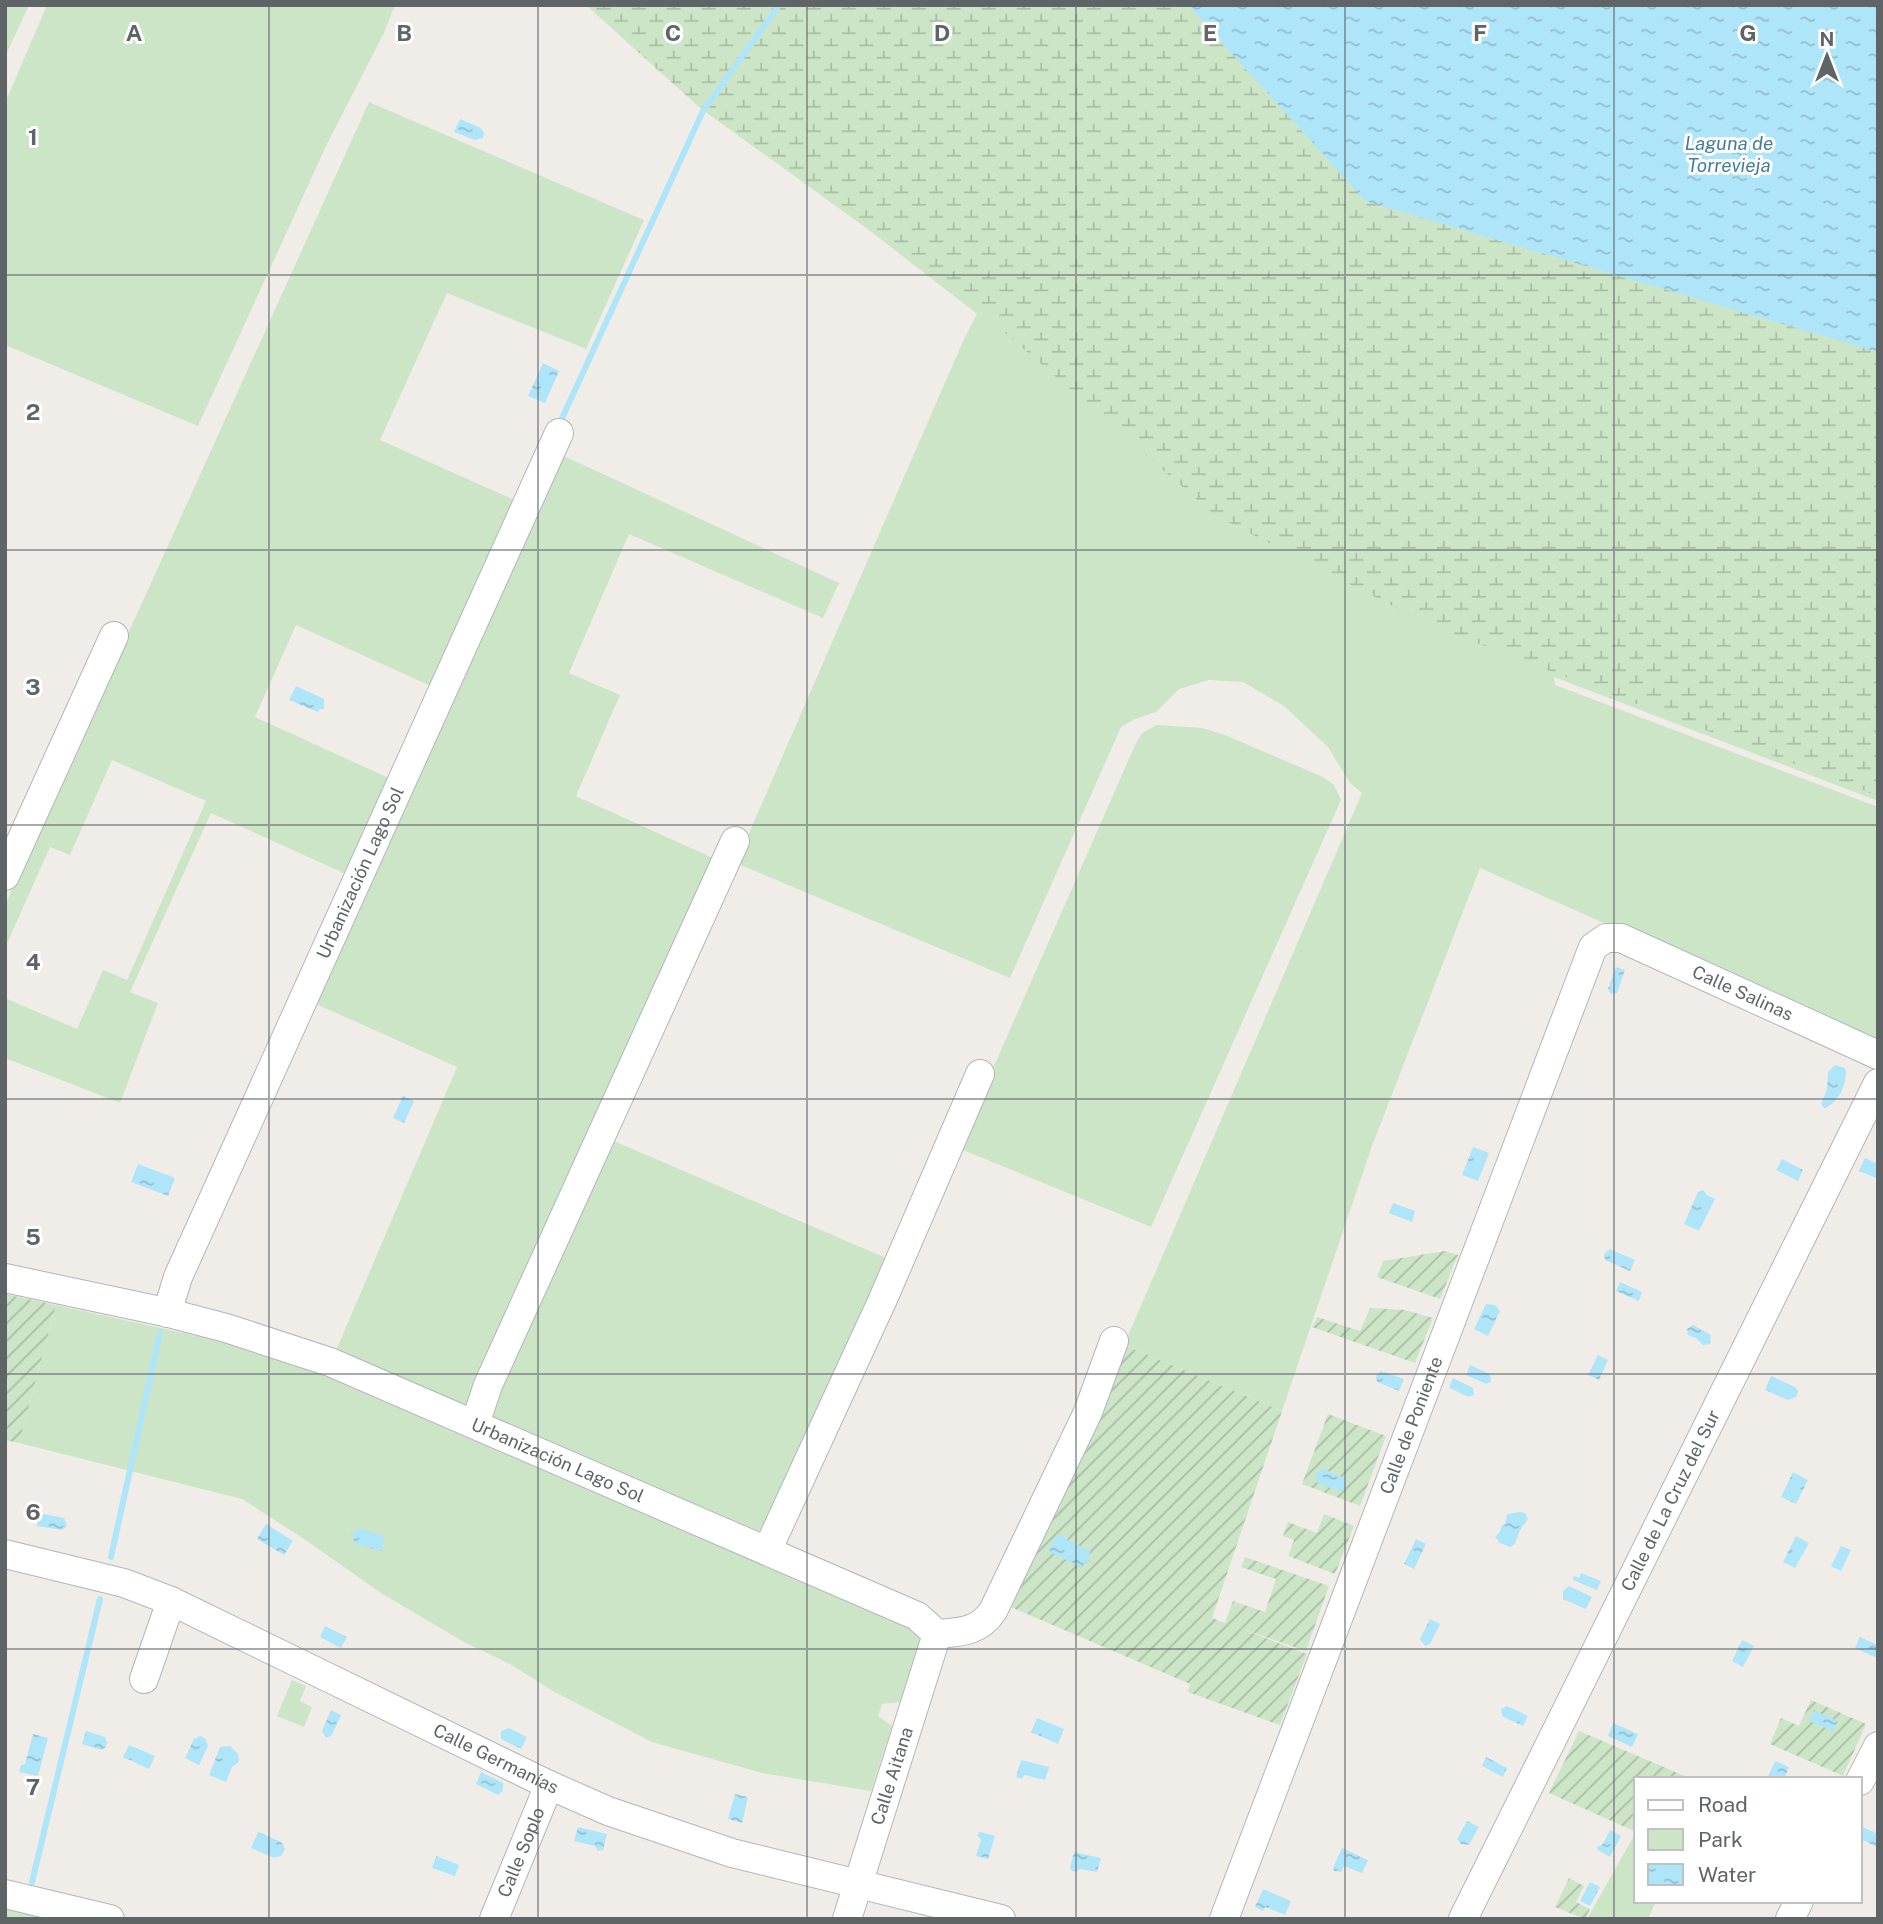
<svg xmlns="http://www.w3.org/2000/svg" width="1883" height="1924" viewBox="0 0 1883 1924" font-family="'Public Sans',sans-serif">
<defs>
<pattern id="wetland-marsh" width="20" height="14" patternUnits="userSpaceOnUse" patternTransform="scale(1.75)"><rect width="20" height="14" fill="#cce5c7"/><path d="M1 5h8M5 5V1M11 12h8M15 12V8" fill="none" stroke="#a9bda5"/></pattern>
<pattern id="garden-furrows" width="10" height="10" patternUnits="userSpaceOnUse" patternTransform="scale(1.75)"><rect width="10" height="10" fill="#cce5c7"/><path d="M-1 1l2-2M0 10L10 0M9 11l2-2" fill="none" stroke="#a9bda5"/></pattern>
<pattern id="water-ripples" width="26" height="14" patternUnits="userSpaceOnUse" patternTransform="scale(1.75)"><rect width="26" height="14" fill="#afe5f9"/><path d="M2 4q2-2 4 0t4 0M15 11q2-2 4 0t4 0" fill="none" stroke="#92bdcd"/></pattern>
</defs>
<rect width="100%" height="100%" fill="#f0ede8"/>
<!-- green -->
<path fill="#cce5c7" d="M 5,5 L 29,5 L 5,57 Z
M 47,5 L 395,5 L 384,33 L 327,144 L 198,426 L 5,345 L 5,103 Z
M 592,5 L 1878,5 L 1878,801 L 1554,677 L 1555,685 L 1878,807 L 1878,1045 L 1480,868 L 1372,1146 L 1282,1411 L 1124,1345 L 1362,793 L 1350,783 L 1328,747 L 1284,706 L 1243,682 L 1209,680 L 1179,689 L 1156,712 L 1135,719 L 1121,727 L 1010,978 L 736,863 L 964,339 L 977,314 L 725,118 Z
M 369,102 L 644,220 L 586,349 L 447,293 L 380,440 L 517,501 L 433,687 L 296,625 L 255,717 L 391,779 L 348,875 L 211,813 L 130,992 L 158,1003 L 120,1103 L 5,1058 L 5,998 L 77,1029 L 103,970 L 127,980 L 206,801 L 112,760 L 70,855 L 50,847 L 5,948 L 5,905 Z
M 564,456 L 839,583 L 823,618 L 629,534 L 569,673 L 620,695 L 576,796 L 713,858 L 467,1408 L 335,1353 L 457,1067 L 316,1004 Z
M 1157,725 L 1202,728 L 1225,735 L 1323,777 L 1334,785 L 1341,800 L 1151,1227 L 958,1148 L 1135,745 L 1142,733 Z
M 607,1138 L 886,1258 L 767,1526 L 759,1531 L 491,1418 L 490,1409 Z
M 56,1305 L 270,1352 L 392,1400 L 916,1631 L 920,1640 L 900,1702 L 882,1704 L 878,1716 L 892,1726 L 871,1791 L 762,1773 L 652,1742 L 553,1691 L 510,1664 L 464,1642 L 381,1593 L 304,1539 L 242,1499 L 19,1443 Z
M 292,1680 L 306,1686 L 300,1701 L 312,1707 L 304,1727 L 277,1716 Z
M 1635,1834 L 1636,1901 L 1656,1901 L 1648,1919 L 1587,1919 Z
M 5,1902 L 76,1919 L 5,1918 Z"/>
<!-- wetland -->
<path fill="url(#wetland-marsh)" d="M 586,5 L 1188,5 L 1365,201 L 1878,352 L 1878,796 L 1430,625 L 1216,516 L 973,305 L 700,108 Z"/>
<!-- garden -->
<path fill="url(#garden-furrows)" d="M 1445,1251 L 1458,1255 L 1440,1299 L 1377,1277 L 1383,1261 Z
M 5,1294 L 56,1305 L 19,1443 L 5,1440 Z
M 1370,1308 L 1405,1310 L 1433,1318 L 1415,1363 L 1312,1327 L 1317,1317 L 1360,1331 Z
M 1124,1345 L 1282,1411 L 1212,1618 L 1225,1623 L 1233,1601 L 1265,1612 L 1276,1579 L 1241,1567 L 1245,1557 L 1329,1586 L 1306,1651 L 1234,1626 L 1307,1654 L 1280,1725 L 1188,1692 L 1190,1684 L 1011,1607 Z
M 1328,1414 L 1386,1436 L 1360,1506 L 1302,1484 Z
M 1324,1514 L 1354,1526 L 1335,1574 L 1288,1556 L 1294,1540 L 1283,1536 L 1288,1522 L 1317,1533 Z
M 1811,1700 L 1866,1724 L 1843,1776 L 1770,1744 L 1781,1718 L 1799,1726 Z
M 1579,1731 L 1692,1779 L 1636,1779 L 1636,1832 L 1549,1793 Z
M 1569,1878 L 1584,1886 L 1576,1902 L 1590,1909 L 1585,1919 L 1555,1907 Z"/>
<!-- water -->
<path fill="url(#water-ripples)" d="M 1188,5 L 1878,5 L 1878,352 L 1365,201 Z
M 460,119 L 481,128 L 484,133 L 483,138 L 475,140 L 454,132 Z
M 543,363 L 559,371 L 545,403 L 528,396 Z
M 296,686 L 324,699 L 324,709 L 319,709 L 318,712 L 289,700 Z
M 1616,967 L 1625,970 L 1617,993 L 1611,994 L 1608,989 Z
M 1835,1065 L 1845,1068 C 1849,1081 1838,1105 1824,1108 L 1821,1104 L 1827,1089 L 1828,1072 Z
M 403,1096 L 414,1101 L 404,1123 L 393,1118 Z
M 1473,1147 L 1489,1153 L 1478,1181 L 1462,1175 Z
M 1865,1158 L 1878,1164 L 1878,1179 L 1859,1171 Z
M 1782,1159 L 1803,1170 L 1798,1181 L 1776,1170 Z
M 138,1164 L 175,1178 L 168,1196 L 131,1182 Z
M 1703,1190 L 1707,1195 L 1715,1199 L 1699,1231 L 1684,1224 L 1698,1192 Z
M 1393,1203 L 1415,1211 L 1412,1222 L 1389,1213 Z
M 1610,1249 L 1635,1260 L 1630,1271 L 1605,1260 L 1604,1254 Z
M 1620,1282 L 1642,1292 L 1639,1301 L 1616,1291 Z
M 1486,1304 L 1495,1305 L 1500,1311 L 1488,1336 L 1474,1329 Z
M 1693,1325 L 1711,1335 L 1710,1344 L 1703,1345 L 1696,1338 L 1688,1335 L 1687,1329 Z
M 1598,1355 L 1608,1360 L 1599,1380 L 1588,1375 Z
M 1470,1365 L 1490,1374 L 1491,1382 L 1486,1384 L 1466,1375 Z
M 1381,1371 L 1404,1379 L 1399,1391 L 1377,1382 L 1376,1375 Z
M 1771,1376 L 1795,1387 L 1798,1391 L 1796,1397 L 1788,1400 L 1765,1390 Z
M 1453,1378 L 1473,1388 L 1474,1395 L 1469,1397 L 1449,1388 Z
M 1323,1469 L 1347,1479 L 1342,1492 L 1317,1483 L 1316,1473 Z
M 1793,1472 L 1808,1480 L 1796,1504 L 1781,1497 Z
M 1520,1512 L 1525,1513 L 1528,1519 L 1520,1530 L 1515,1544 L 1510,1547 L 1500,1543 L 1495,1536 L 1500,1532 L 1502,1525 L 1505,1524 L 1507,1514 Z
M 39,1513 L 64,1518 L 67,1526 L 62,1530 L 37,1526 Z
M 266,1524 L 293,1541 L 284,1555 L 257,1539 Z
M 357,1528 L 385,1536 L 381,1551 L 353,1543 L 354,1538 L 349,1534 L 356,1532 Z
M 1057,1534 L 1090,1551 L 1089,1563 L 1084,1563 L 1082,1568 L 1048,1551 Z
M 1796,1536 L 1809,1543 L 1795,1568 L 1783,1562 Z
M 1416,1539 L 1426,1544 L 1414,1569 L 1404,1564 Z
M 1841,1546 L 1851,1550 L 1841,1571 L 1831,1566 Z
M 1581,1573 L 1601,1581 L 1597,1590 L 1573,1580 L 1574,1576 L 1579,1578 Z
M 1569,1586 L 1592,1597 L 1586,1609 L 1563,1599 L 1563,1591 Z
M 1430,1619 L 1440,1624 L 1430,1644 L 1425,1646 L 1420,1639 Z
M 325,1626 L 347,1637 L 341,1648 L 320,1637 Z
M 1860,1637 L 1878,1645 L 1877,1658 L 1855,1648 Z
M 1742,1640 L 1754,1646 L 1743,1667 L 1732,1661 Z
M 1507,1706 L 1528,1716 L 1523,1726 L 1502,1716 L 1501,1709 Z
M 331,1710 L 341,1715 L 332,1735 L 326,1738 L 322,1731 Z
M 1814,1710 L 1838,1721 L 1833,1731 L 1809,1721 Z
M 1037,1718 L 1064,1729 L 1058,1744 L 1031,1732 Z
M 1613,1723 L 1638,1734 L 1632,1747 L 1608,1736 Z
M 509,1728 L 527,1737 L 521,1749 L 501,1739 L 501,1731 Z
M 86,1731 L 105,1737 L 107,1742 L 106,1747 L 101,1750 L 82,1744 Z
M 33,1734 L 48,1738 L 38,1776 L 19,1772 L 21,1765 L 25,1764 Z
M 200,1736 L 205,1738 L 208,1746 L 199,1765 L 185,1758 L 194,1739 Z
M 129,1745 L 155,1756 L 149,1769 L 123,1757 Z
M 230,1746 L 238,1754 L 239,1762 L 232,1767 L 226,1782 L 209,1775 L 220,1747 Z
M 1486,1757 L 1507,1768 L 1503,1777 L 1482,1766 Z
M 1021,1760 L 1049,1767 L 1045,1780 L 1024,1775 L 1022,1779 L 1016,1777 Z
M 1775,1761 L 1789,1767 L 1784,1779 L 1767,1779 Z
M 481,1772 L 503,1783 L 503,1791 L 498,1795 L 476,1784 Z
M 735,1794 L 748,1797 L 742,1823 L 728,1819 Z
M 1467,1821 L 1479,1827 L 1469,1845 L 1461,1844 L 1457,1839 Z
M 578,1827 L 607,1834 L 603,1850 L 598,1851 L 595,1846 L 574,1841 Z
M 1863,1827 L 1878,1834 L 1878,1847 L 1860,1839 Z
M 1610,1830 L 1621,1836 L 1610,1857 L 1598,1850 L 1597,1847 L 1603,1844 Z
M 258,1832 L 281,1842 L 285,1849 L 281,1856 L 274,1858 L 251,1848 Z
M 980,1832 L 995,1836 L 988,1859 L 976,1856 L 981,1840 L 977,1835 Z
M 1342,1848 L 1368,1860 L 1362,1873 L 1344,1866 L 1341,1872 L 1334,1871 L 1333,1868 Z
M 1074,1852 L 1101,1858 L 1097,1872 L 1080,1869 L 1076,1872 L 1072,1871 L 1070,1868 Z
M 436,1856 L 459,1865 L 455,1876 L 432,1868 Z
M 1590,1882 L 1600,1887 L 1590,1906 L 1580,1901 Z
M 1263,1889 L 1291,1901 L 1285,1915 L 1265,1907 L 1263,1911 L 1255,1907 Z"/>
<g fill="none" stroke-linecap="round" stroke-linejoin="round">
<!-- stream -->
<path stroke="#afe5f9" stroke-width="6" d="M 558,427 L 703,111 L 779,5
M 111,1557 L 160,1333
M 32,1882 L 100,1599"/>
<!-- minor casing -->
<g stroke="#b3b6b9" stroke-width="30">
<g id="minor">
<path d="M 5,876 L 114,636"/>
<path id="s1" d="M 5,1278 L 165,1312 L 226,1328 L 330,1362 L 917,1616 L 937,1634"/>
<path id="s2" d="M 167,1313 L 178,1277 L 559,433"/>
<path d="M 475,1424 L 488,1385 L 735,841"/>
<path d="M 767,1551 L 883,1299 L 980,1074"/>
<path id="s3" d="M 5,1554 L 124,1583 L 171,1601 L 549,1785 L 608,1811 L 732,1853 L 1001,1919"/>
<path d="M 937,1634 C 960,1632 979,1632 993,1611 L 1088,1412 L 1114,1341"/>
<path d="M 144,1679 L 171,1601"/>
<path d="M 1860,1781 L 1878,1746"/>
<path d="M 5,1894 L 110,1919"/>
<path id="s4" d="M 494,1919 L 549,1785"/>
<path id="s5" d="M 847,1919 L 937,1634"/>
<path id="s6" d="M 1224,1919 L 1593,947 L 1606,938 L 1621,938 L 1878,1055"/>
<path id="s7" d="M 1463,1919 L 1878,1083"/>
<path d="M 1790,1919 L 1799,1901"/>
</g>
</g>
<!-- minor -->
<use href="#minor" stroke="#fff" stroke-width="28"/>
</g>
<!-- grid -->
<path fill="none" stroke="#5f6467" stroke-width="2" stroke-opacity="0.55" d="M 269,5 L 269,1919M 538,5 L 538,1919M 807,5 L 807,1919M 1076,5 L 1076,1919M 1345,5 L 1345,1919M 1614,5 L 1614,1919M 5,275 L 1878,275M 5,550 L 1878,550M 5,825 L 1878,825M 5,1099 L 1878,1099M 5,1374 L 1878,1374M 5,1649 L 1878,1649"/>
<g text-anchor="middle" stroke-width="6" stroke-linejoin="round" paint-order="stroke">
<!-- street labels -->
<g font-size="18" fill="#5f6467" stroke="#fff">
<text dy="6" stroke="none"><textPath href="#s2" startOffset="481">Urbanización Lago Sol</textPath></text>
<text dy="6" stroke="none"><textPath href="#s6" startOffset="1204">Calle Salinas</textPath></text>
<text dy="6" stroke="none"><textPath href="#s6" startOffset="528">Calle de Poniente</textPath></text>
<text dy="6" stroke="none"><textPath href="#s1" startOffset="584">Urbanización Lago Sol</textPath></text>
<text dy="6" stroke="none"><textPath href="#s7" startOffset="467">Calle de La Cruz del Sur</textPath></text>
<text dy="6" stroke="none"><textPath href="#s3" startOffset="534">Calle Germanías</textPath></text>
<text dy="6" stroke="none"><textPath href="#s5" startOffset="150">Calle Aitana</textPath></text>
<text dy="6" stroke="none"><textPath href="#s4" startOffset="72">Calle Soplo</textPath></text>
</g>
<!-- water labels -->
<g font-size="19" font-style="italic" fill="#447d9b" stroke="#fff">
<text x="1729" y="150">Laguna de<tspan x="1729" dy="22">Torrevieja</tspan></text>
</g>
</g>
<g font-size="23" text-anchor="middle" font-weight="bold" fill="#5f6467" stroke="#fff" stroke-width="6" stroke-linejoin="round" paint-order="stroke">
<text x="134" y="41">A</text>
<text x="404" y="41">B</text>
<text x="673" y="41">C</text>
<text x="942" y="41">D</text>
<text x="1210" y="41">E</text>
<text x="1480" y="41">F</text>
<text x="1748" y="41">G</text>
<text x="33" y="145">1</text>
<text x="33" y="420">2</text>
<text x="33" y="695">3</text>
<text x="33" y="970">4</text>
<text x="33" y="1245">5</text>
<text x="33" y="1520">6</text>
<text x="33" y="1795">7</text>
</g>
<!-- border -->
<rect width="1883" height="1924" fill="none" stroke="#5f6467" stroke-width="14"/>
<!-- legend -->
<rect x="1634" y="1777" width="228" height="126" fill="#ffffff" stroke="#bfc1c2" stroke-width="2"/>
<rect x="1648" y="1800" width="35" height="10" fill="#ffffff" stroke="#bfc1c2" stroke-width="2"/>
<text x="1698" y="1812" font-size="21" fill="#5f6467">Road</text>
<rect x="1648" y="1829" width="35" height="21" fill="#cce5c7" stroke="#bfc1c2" stroke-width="2"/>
<text x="1698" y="1847" font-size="21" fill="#5f6467">Park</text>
<rect x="1648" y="1864" width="35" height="21" fill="url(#water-ripples)" stroke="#bfc1c2" stroke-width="2"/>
<text x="1698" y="1882" font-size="21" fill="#5f6467">Water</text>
<!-- north arrow -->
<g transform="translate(1827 56)" stroke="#ffffff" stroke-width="5" paint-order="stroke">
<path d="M0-5L12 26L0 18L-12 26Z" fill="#5f6467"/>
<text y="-10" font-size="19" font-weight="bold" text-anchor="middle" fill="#5f6467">N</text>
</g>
</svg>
